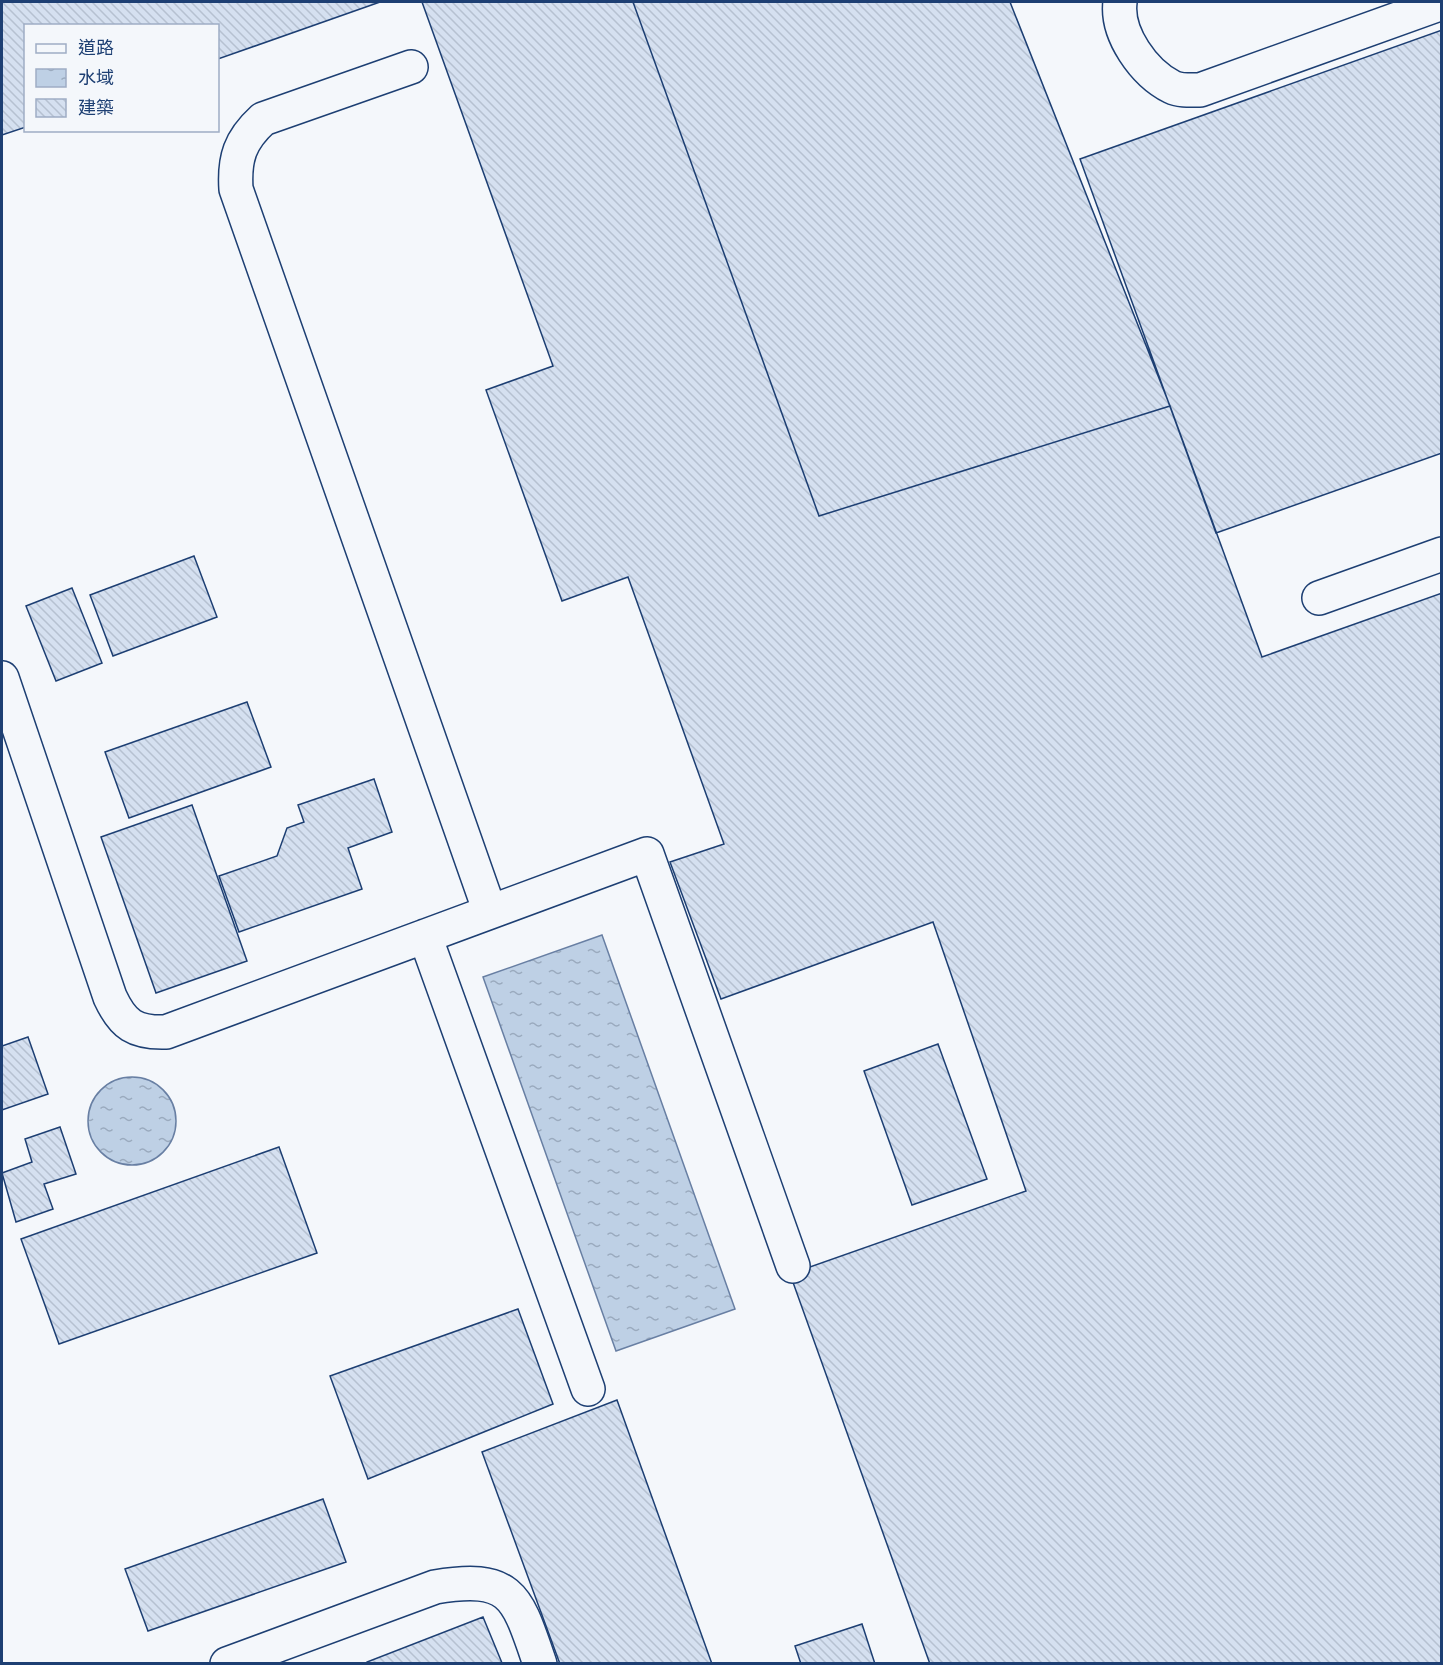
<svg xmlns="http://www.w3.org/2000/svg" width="1443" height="1665" viewBox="0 0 1443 1665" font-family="Inter,'Noto Sans TC',sans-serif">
<defs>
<pattern id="water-ripples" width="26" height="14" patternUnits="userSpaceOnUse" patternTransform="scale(1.5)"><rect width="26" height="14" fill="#bed0e5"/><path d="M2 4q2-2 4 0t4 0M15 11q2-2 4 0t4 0" fill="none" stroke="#9aaabe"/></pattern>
<pattern id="building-back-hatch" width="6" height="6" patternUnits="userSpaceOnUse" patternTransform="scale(1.5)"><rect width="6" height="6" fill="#d5e0f0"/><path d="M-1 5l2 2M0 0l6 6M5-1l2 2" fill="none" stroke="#b6c1d1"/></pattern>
</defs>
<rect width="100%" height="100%" fill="#f4f7fb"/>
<!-- water -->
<path fill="url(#water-ripples)" stroke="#687fa3" stroke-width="1.5" d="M 602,935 L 735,1309 L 616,1351 L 483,977 Z
M88 1121a44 44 0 1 1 88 0a44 44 0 1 1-88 0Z"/>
<!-- building -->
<path fill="url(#building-back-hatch)" stroke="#1d3f73" stroke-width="1.5" d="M 2,2 L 380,2 L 218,59 L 218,26 L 26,26 L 26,127 L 2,135 Z
M 422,2 L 633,2 L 819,516 L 1170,406 L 1262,657 L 1442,593 L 1442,1664 L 930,1664 L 790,1274 L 1026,1191 L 933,922 L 721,999 L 670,862 L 724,844 L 628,577 L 562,601 L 486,390 L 553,366 Z
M 633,2 L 1010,2 L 1170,406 L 819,516 Z
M 1442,30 L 1442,453 L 1216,533 L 1080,159 Z
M 194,556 L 217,617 L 113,656 L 90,595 Z
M 72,588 L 102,663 L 56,681 L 26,606 Z
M 247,702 L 271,767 L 129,818 L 105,752 Z
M 374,779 L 392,832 L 348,848 L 362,889 L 239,932 L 219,876 L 277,856 L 287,828 L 304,822 L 298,805 Z
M 192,805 L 247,961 L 156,993 L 101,837 Z
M 28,1037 L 48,1094 L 2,1110 L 2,1046 Z
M 938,1044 L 987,1179 L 912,1205 L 864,1071 Z
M 60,1127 L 76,1174 L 44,1184 L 53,1209 L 16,1222 L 2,1173 L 32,1162 L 25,1139 Z
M 279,1147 L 317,1253 L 59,1344 L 21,1239 Z
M 518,1309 L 553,1404 L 368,1479 L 330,1376 Z
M 617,1400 L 712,1664 L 560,1664 L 482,1452 Z
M 323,1499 L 346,1562 L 148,1631 L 125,1569 Z
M 483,1617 L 502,1663 L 367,1664 L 367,1662 Z
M 862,1624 L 875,1664 L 801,1664 L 795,1646 Z"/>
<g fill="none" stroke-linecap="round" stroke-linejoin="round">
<!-- minor casing -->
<g stroke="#1d3f73" stroke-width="36">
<path id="minor" d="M 1120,2 C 1116,34 1144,73 1172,87 C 1180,91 1192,90 1200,90 L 1442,3
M 411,67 L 263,119 C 240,140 234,158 236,189 L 490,912
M 1319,598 L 1442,554
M 2,678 L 110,997 C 123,1025 135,1033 166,1032 L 647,854 L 793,1266
M 425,936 L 588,1389
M 227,1664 L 435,1587 C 513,1574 517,1597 540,1664"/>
</g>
<!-- minor -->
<use href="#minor" stroke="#f4f7fb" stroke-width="33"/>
</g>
<!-- border -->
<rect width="1443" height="1665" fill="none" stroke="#1d3f73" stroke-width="6"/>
<!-- legend -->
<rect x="24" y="24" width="195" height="108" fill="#f4f7fb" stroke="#9eadc5" stroke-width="1.5"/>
<rect x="36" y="44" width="30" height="9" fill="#f4f7fb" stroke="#9eadc5" stroke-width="1.5"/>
<text x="78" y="54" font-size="18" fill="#1d3f73">道路</text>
<rect x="36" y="69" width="30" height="18" fill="url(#water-ripples)" stroke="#9eadc5" stroke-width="1.5"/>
<text x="78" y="84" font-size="18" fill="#1d3f73">水域</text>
<rect x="36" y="99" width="30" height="18" fill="url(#building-back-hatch)" stroke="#9eadc5" stroke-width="1.5"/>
<text x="78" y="114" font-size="18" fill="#1d3f73">建築</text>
</svg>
